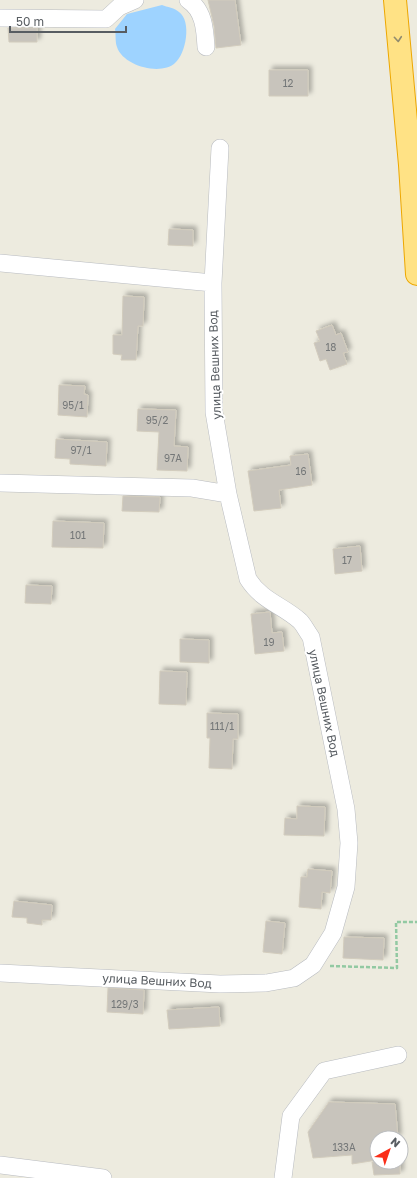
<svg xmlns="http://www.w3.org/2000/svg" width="417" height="1178" viewBox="0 0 417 1178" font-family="'Golos Text',sans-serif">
<defs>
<filter id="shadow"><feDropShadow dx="3.5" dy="-3.5" stdDeviation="2" flood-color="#0004"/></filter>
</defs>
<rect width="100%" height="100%" fill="#edebdf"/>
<!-- water -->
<path fill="#9ed3ff" d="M 162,5 C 167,7 175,8 179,12 C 192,21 186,54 175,63 C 161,76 123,66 117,47 C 115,42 116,34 115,29 L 127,14 Z"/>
<!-- building -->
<path fill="#c8c4bc" stroke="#d2ccbd" filter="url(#shadow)" d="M 208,0 L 235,0 L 241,45 L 216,48 L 214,26 Z
M 8,28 L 37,28 L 37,42 L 9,42 Z
M 269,70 L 308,70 L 308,96 L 269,96 Z
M 169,229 L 193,230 L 193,246 L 168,245 Z
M 123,296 L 144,297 L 143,326 L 138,326 L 136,360 L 121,360 L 122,355 L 113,354 L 113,335 L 122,335 Z
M 332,325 L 336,335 L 341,333 L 348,352 L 343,353 L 347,364 L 330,370 L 326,359 L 320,361 L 314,343 L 320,341 L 316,331 Z
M 59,385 L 85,386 L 84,394 L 88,395 L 87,417 L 58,415 Z
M 138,409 L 176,410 L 174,446 L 188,447 L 187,471 L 157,470 L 159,432 L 137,431 Z
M 56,439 L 107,442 L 106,466 L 70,464 L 70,459 L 55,458 Z
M 308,454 L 312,485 L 279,490 L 281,508 L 254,511 L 248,471 L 291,465 L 290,456 Z
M 123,496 L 160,497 L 159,512 L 122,511 Z
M 53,521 L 104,523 L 103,548 L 52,547 Z
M 360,546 L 362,571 L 335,574 L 333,549 Z
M 26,585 L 52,586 L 51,604 L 25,603 Z
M 270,612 L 272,633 L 282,632 L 284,651 L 255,654 L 251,614 Z
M 180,639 L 209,640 L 209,663 L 180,662 Z
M 160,671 L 187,672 L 186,705 L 159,704 Z
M 207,713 L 238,714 L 238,739 L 233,739 L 232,769 L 209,768 L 210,738 L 207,738 Z
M 297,806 L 325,807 L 324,836 L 284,835 L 285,818 L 297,819 Z
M 308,869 L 332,871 L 330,893 L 322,892 L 321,909 L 299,907 L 301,877 L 307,877 Z
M 14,901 L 52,905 L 51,920 L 42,920 L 42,925 L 27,923 L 27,918 L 12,917 Z
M 266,921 L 285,923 L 282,954 L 263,952 Z
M 344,937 L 384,938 L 383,960 L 343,958 Z
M 108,988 L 144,990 L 143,1014 L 107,1012 Z
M 219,1007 L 220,1026 L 169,1029 L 167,1010 Z
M 329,1102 L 395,1104 L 398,1138 L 377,1138 L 377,1160 L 352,1164 L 352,1155 L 313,1158 L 308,1132 Z
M 372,1162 L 400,1162 L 400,1174 L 374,1175 Z"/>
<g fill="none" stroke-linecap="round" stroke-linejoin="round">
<!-- minor casing -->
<g stroke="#b8bbc0" stroke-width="18">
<path id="minor" d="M 188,0 C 204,10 205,30 206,47
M 0,18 L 106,19 L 119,7 L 135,0
M 0,263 L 213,283
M 0,483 L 192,488 L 228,494
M 0,973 L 220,984 L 266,983 L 294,978 L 313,965 L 333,933 L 346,887 L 349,843 L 346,809 L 311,637 C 307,632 304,625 300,621 C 282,605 262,601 248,579 L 228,494 L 214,412 L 213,283 L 220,148
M 0,1165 L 103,1178
M 283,1178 L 291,1116 L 324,1071 L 398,1055"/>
</g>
<!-- highway casing -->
<g stroke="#eda700" stroke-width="24">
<path id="highway" d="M 395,0 L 410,165 L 417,274"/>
</g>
<!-- path -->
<path stroke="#92c9a2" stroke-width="2.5" stroke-dasharray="4 2" stroke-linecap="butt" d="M 330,966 L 397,968 L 396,922 L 417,922"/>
<!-- minor -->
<use href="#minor" stroke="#fff" stroke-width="17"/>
<!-- highway -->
<use href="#highway" stroke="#ffe285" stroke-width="22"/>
</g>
<!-- one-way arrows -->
<defs><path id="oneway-chevron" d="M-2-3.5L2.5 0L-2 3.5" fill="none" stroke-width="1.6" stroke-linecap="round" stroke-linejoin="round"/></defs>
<use stroke="#928c6e" href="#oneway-chevron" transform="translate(398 39) rotate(85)"/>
<g text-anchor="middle" stroke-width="4" stroke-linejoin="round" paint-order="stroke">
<!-- number labels -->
<g font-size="10" fill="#747778">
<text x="288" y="87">12</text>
<text x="331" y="351">18</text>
<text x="73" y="409">95/1</text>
<text x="157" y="424">95/2</text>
<text x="81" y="454">97/1</text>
<text x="173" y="462">97А</text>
<text x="301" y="475">16</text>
<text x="78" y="539">101</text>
<text x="347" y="564">17</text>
<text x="269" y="646">19</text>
<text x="222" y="730">111/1</text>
<text x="125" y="1008">129/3</text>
<text x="344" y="1151">133А</text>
</g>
<!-- street labels -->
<g font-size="12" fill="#585d62" stroke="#fff">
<text transform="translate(215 365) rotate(-92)" y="4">улица Вешних Вод</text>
<text transform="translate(324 703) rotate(78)" y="4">улица Вешних Вод</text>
<text transform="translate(157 981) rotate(3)" y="4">улица Вешних Вод</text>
</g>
</g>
<!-- north arrow -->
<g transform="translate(389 1150) rotate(40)"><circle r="19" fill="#ffffff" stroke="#bcbec0"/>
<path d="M0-3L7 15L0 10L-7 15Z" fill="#fa2e19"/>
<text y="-6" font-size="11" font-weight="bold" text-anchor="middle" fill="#585d62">N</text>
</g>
<!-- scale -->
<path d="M10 26v6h116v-6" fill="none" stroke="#585d62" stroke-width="2"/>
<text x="16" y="26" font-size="12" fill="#585d62" stroke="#ffffff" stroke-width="3" paint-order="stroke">50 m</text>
</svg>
